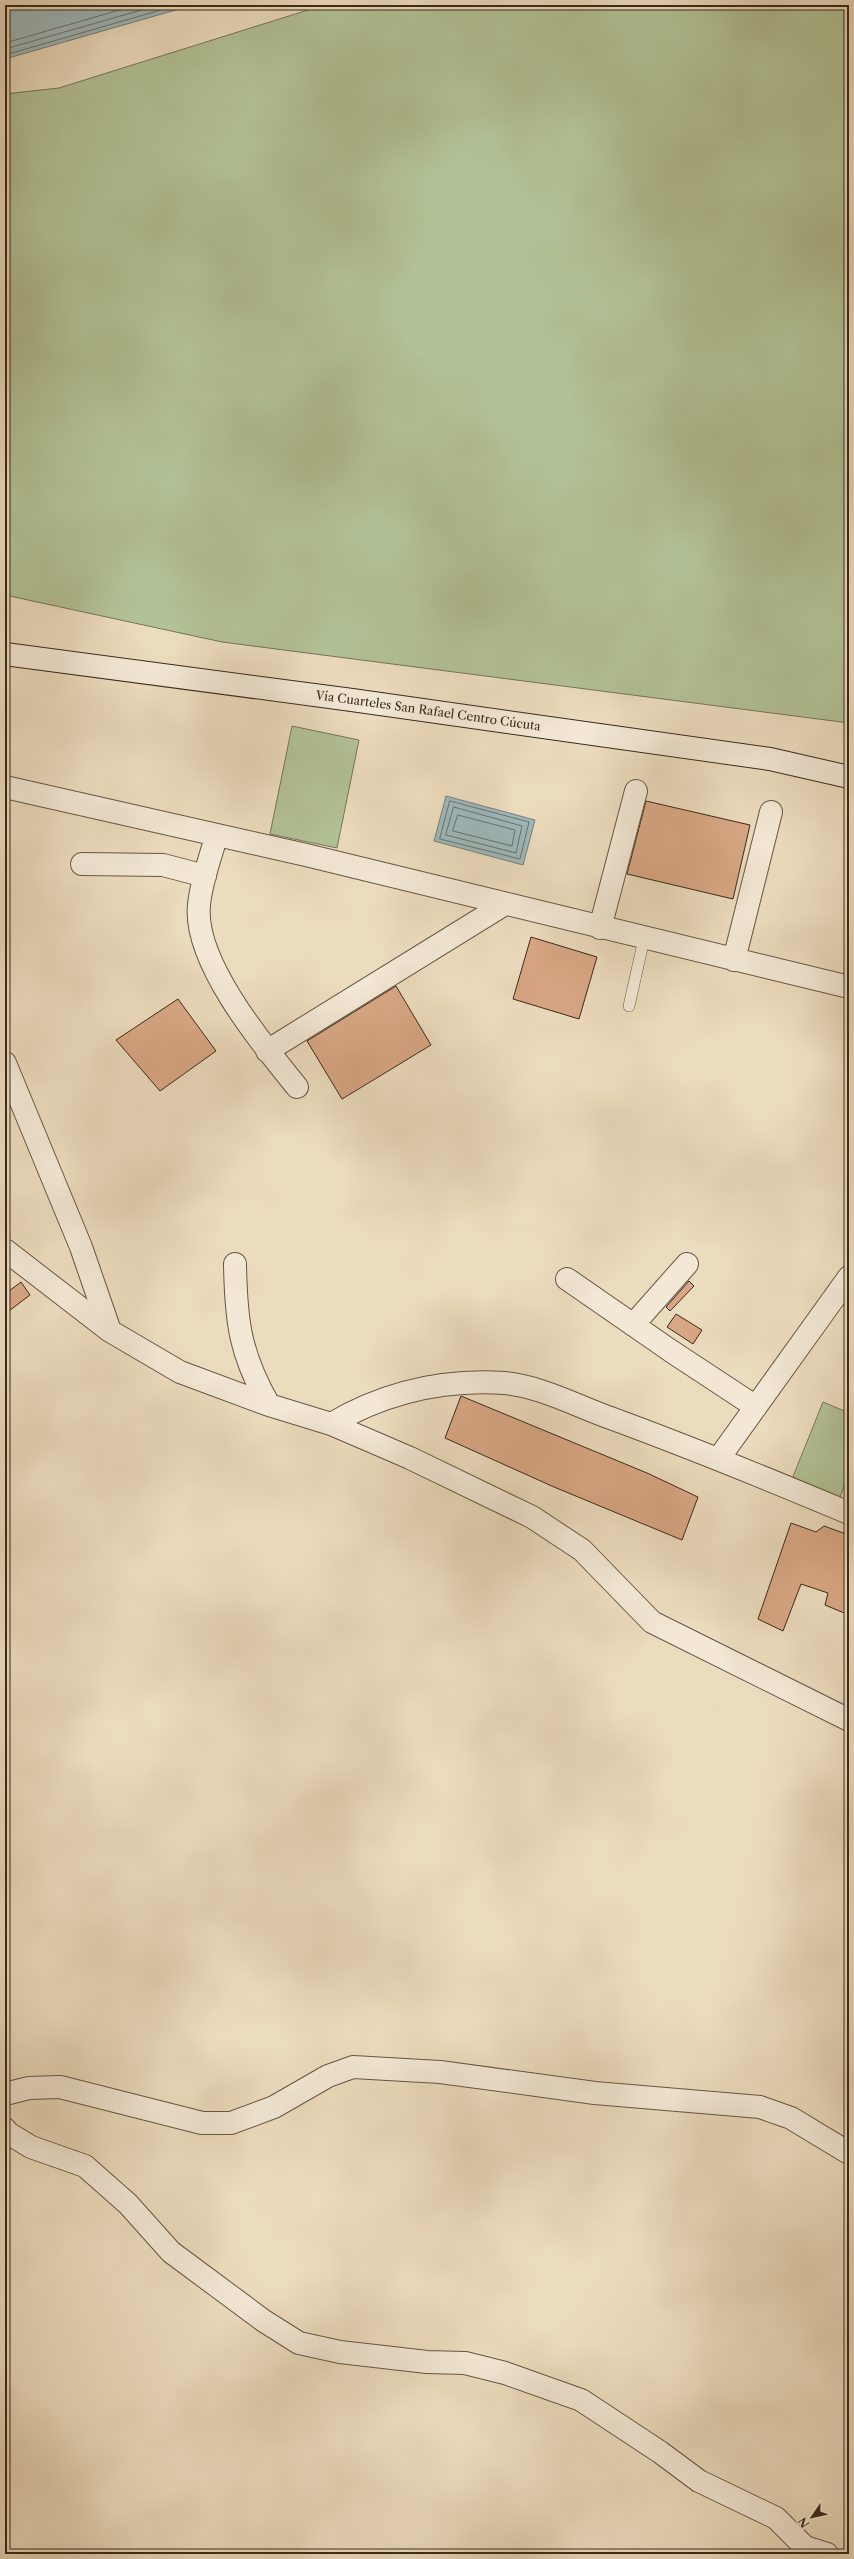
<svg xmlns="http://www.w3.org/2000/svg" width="854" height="2559" viewBox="0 0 854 2559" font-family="'Libre Caslon Text',serif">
<rect width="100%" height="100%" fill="#ecdcbe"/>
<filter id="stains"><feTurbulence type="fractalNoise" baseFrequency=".005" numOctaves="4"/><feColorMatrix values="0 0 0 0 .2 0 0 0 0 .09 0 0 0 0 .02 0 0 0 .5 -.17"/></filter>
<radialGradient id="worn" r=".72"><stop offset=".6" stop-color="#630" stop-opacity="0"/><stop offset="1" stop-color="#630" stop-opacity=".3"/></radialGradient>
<!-- green -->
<path fill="#b2c296" stroke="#767658" d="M 324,5 L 849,5 L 849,723 L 222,642 L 5,595 L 5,94 L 59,88 Z
M 292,726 L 359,740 L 337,848 L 270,834 Z
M 823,1402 L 849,1413 L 849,1472 L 839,1500 L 792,1479 Z"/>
<!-- water -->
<path fill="#9db9bc" stroke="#75807b" d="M 5,5 L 193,5 L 5,59 Z
M 446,796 L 535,820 L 523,865 L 434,841 Z"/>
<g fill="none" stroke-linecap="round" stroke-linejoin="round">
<!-- shore -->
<path stroke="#6b726b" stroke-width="1" d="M 5,43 L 137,5
M 5,49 L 159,5
M 5,55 L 178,5
M 450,801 L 529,822 L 520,859 L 440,839 Z
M 454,807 L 522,826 L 516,853 L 446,835 Z
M 458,815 L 515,830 L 512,846 L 453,831 Z"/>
</g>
<!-- building -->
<path fill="#d9a785" stroke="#392a1a" d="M 646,801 L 750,825 L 733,899 L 627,874 Z
M 531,937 L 597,957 L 579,1019 L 513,999 Z
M 396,986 L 431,1045 L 342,1099 L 307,1041 Z
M 178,999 L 216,1051 L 160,1091 L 116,1040 Z
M 689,1281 L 694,1286 L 670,1311 L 666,1307 Z
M 21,1282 L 30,1295 L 5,1314 L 5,1294 Z
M 676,1314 L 702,1330 L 693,1344 L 667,1327 Z
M 461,1396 L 647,1473 L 698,1497 L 682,1540 L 554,1487 L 445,1438 Z
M 791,1523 L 816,1532 L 824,1526 L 849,1535 L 849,1615 L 825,1605 L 828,1593 L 801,1584 L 783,1631 L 758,1619 Z"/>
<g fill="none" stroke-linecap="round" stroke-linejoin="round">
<!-- lane casing -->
<g stroke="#665643" stroke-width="12">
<path id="lane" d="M 629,1006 L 644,939"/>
</g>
<!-- street casing -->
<g stroke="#665643" stroke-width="24">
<path id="street" d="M 5,787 L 306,855 L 849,987
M 216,837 C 210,859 201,882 199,905 C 193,961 262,1044 297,1087
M 82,864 L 163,865 L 205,876
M 600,928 L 636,791
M 734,960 L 771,812
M 267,1051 L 505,904
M 5,1063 L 81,1247 L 110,1331
M 5,1250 L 110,1331 L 180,1372 L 269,1405 L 331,1424 L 410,1458 L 532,1517 L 582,1550 L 652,1622 L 849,1720
M 235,1264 C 236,1322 240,1354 269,1405
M 567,1279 L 671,1351 L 756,1407
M 633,1325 L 687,1264
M 331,1424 C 384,1393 442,1379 504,1383 C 538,1386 573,1404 605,1416 C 687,1446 768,1479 849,1513
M 719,1458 L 849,1277
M 5,2094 L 29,2088 L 60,2087 L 202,2123 L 231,2123 L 274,2107 L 328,2076 L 353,2067 L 440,2072 L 595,2093 L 760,2107 L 791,2118 L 849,2153
M 5,2129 L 8,2133 L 31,2147 L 85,2166 L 128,2204 L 171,2252 L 264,2321 L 299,2343 L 340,2352 L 427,2362 L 465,2363 L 505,2373 L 581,2400 L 660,2452 L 699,2481 L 776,2518 L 805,2547 L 827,2554"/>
</g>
<!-- secondary casing -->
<g stroke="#392a1a" stroke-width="24">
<g id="secondary">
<path id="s1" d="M 5,654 L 352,700 L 770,759 L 849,777"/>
</g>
</g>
<!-- lane -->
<use href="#lane" stroke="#f3e8d5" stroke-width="11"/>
<!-- street -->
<use href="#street" stroke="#f3e8d5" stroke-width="22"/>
<!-- secondary -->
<use href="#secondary" stroke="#f3e8d5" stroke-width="22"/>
</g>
<g text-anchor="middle" stroke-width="3" stroke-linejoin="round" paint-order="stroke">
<!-- street labels -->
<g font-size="12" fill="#392a1a" stroke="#f3e8d5">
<text dy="4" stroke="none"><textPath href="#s1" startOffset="427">Vía Cuarteles San Rafael Centro Cúcuta</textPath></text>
</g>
</g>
<!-- margin -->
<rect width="854" height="2559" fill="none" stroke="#ecdcbe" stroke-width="20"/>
<rect x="6" y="6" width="842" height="2547" fill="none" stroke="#392a1a" stroke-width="2"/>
<rect x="10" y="10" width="834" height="2539" fill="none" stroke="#392a1a"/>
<!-- north arrow -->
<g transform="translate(812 2517) rotate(236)" stroke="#f3e8d5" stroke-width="3" paint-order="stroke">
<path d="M0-3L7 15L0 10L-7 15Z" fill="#392a1a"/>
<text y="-6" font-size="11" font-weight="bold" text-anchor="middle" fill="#392a1a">N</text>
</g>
<rect width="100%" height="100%" filter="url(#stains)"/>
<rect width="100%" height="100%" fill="url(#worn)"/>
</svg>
